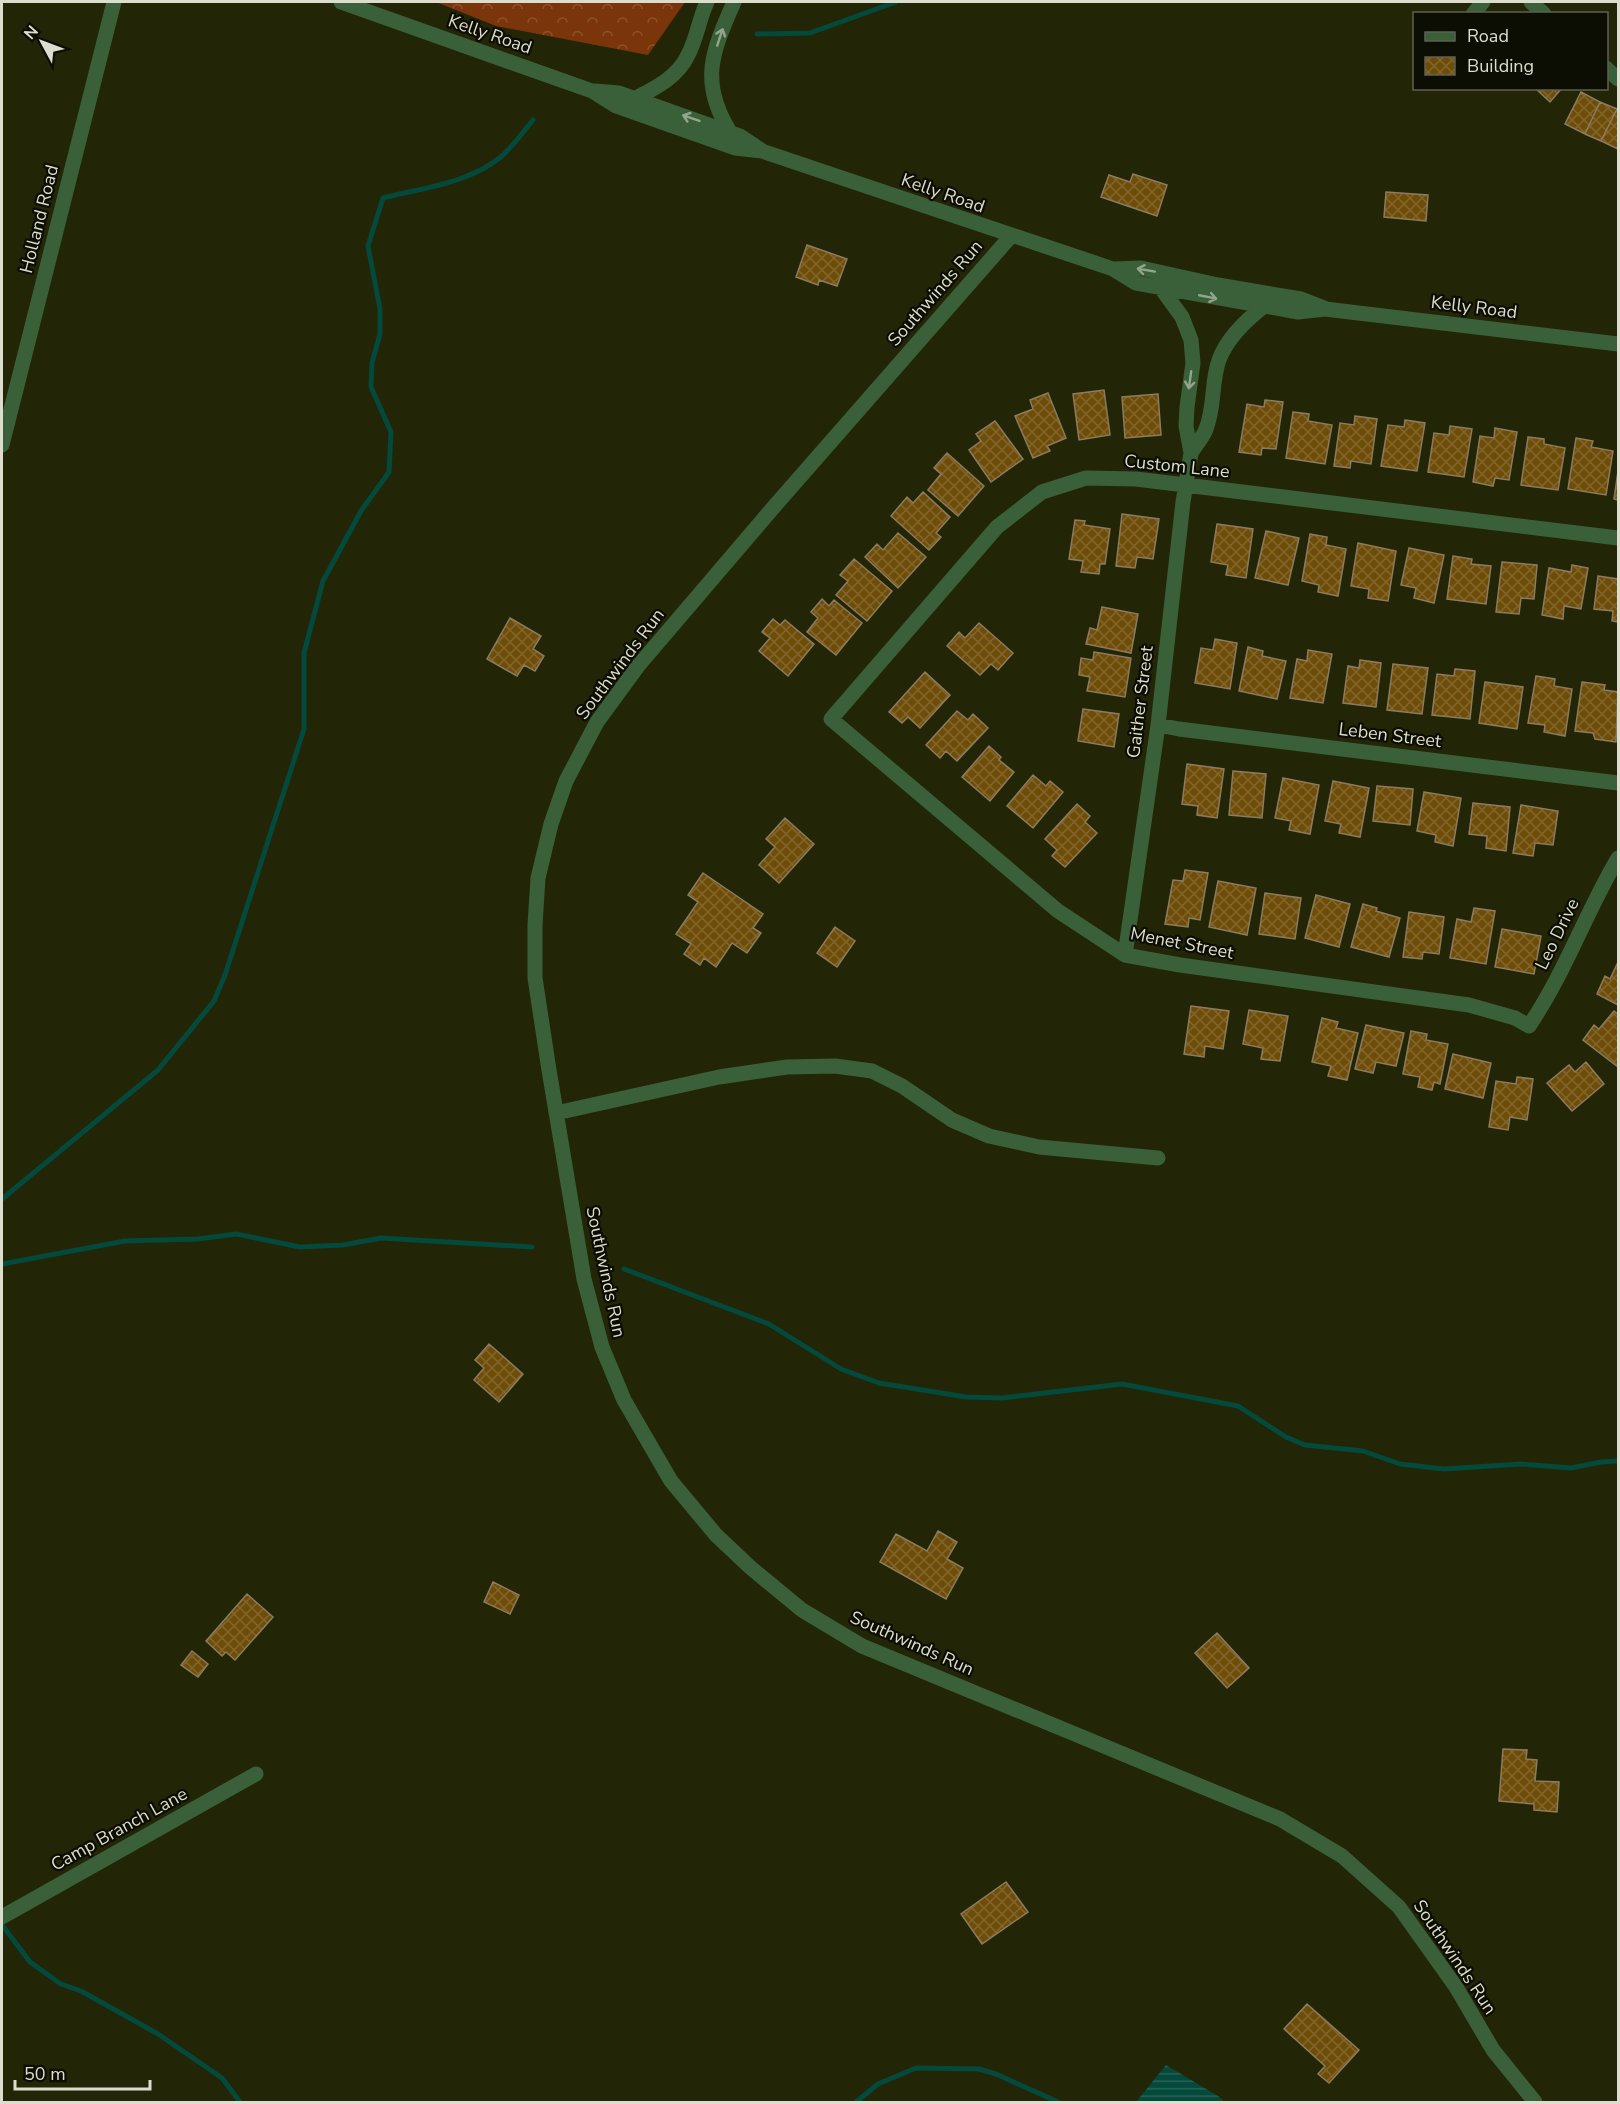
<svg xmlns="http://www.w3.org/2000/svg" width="1620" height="2104" viewBox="0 0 1620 2104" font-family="'Nunito Sans',sans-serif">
<defs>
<pattern id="forest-crowns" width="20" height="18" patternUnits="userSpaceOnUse" patternTransform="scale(1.5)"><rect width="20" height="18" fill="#7b350a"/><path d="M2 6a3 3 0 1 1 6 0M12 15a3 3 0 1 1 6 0" fill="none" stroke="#8d522c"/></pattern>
<pattern id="water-rules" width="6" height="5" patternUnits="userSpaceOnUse" patternTransform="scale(1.5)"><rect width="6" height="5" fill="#03493c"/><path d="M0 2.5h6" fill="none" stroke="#276357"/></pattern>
<pattern id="building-cross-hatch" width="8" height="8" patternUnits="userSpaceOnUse" patternTransform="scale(1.5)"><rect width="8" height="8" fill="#6e4d09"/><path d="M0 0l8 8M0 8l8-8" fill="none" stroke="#82662c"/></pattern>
</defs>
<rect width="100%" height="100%" fill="#232507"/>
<!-- forest -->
<path fill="url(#forest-crowns)" d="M 436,2 L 685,2 L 648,55 L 496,26 Z"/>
<!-- water -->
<path fill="url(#water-rules)" d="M 1166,2065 L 1218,2096 L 1225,2102 L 1136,2102 Z"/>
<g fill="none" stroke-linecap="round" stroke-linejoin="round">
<!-- stream -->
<path stroke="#03493c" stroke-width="5" d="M 757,34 L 810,33 L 896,2
M 2,1199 L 158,1070 L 214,1001 L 225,975 L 304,729 L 304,653 L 323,581 L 361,511 L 389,472 L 391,432 L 371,387 L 372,363 L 380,334 L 380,309 L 368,246 L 383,198 C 422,188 470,183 502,156 C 513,146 523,132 533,120
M 2,1264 L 125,1241 L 198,1239 L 236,1234 L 300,1247 L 343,1245 L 381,1238 L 532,1247
M 624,1269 L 769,1324 L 841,1369 L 879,1383 L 966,1397 L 1002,1398 L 1122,1384 L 1238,1406 L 1286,1437 L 1305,1445 L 1363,1451 L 1400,1464 L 1444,1469 L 1521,1464 L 1571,1468 L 1601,1462 L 1618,1461
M 2,1925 L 30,1962 L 61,1984 L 81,1991 L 158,2034 L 222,2078 L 240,2102
M 856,2102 L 878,2084 L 916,2068 L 979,2069 L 996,2074 L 1058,2102"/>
</g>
<!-- building -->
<path fill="url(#building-cross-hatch)" stroke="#8d7b5f" stroke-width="1.5" d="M 1535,88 L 1562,88 L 1550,102 Z
M 1581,92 L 1600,102 L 1585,134 L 1565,124 Z
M 1600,102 L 1617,109 L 1601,141 L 1585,134 Z
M 1617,109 L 1618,110 L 1618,149 L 1601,141 Z
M 1133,174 L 1167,185 L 1157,216 L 1101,197 L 1109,175 L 1130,182 Z
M 1386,192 L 1428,195 L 1426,221 L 1384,217 Z
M 807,245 L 847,259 L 837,286 L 819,280 L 818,285 L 796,277 Z
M 1104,390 L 1110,435 L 1079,440 L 1073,394 Z
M 1048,393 L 1066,438 L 1047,446 L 1050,451 L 1033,458 L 1015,416 L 1033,409 L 1030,400 Z
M 1158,394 L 1161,435 L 1125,438 L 1122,397 Z
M 1265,400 L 1283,402 L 1276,449 L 1262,448 L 1261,455 L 1239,452 L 1247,404 L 1264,407 Z
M 1293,412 L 1309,414 L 1308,421 L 1332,425 L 1325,464 L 1286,458 Z
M 1355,416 L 1377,419 L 1371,464 L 1351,461 L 1350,468 L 1334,466 L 1340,423 L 1354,425 Z
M 1405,420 L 1425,423 L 1417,471 L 1381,466 L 1388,425 L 1404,427 Z
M 995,421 L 1023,459 L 991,482 L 969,450 L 981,441 L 976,434 Z
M 1450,426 L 1472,429 L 1464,477 L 1428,472 L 1434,433 L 1449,435 Z
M 1495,428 L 1517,432 L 1509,480 L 1495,478 L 1493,486 L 1473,482 L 1480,436 L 1494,438 Z
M 1528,437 L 1544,439 L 1544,444 L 1565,448 L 1558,490 L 1521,485 Z
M 1576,438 L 1593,441 L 1591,447 L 1613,451 L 1606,495 L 1568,489 Z
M 947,453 L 984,486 L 958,516 L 928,490 L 941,474 L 934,468 Z
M 1618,471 L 1618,500 L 1614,499 Z
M 923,492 L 950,517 L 936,533 L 941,537 L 929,550 L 891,516 L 907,497 L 913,503 Z
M 1122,514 L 1159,519 L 1153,559 L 1137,557 L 1135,568 L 1116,566 Z
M 1075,520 L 1085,521 L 1084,525 L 1110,529 L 1105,564 L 1100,564 L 1099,574 L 1081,572 L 1083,561 L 1069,559 Z
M 1217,524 L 1253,529 L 1246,578 L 1226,575 L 1228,565 L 1211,562 Z
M 1266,531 L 1299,538 L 1288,585 L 1255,578 Z
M 898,533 L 926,557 L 898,588 L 865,557 L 877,544 L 883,550 Z
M 1310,534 L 1327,537 L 1326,545 L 1346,549 L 1338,596 L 1318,592 L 1319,585 L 1302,581 Z
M 1358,543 L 1396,551 L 1388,601 L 1368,598 L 1369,589 L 1351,586 Z
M 1409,548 L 1444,555 L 1434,603 L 1414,598 L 1416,588 L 1401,585 Z
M 1453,556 L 1472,559 L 1471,564 L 1491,566 L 1486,604 L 1447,599 Z
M 854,559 L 892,591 L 867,621 L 836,595 L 848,581 L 840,575 Z
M 1502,562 L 1537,565 L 1534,599 L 1521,598 L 1519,614 L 1496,612 Z
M 1572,565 L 1588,568 L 1581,609 L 1564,606 L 1563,619 L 1542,615 L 1549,568 L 1571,572 Z
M 1598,576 L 1618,579 L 1618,622 L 1612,621 L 1613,611 L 1594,609 Z
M 822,599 L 829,606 L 834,600 L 862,623 L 836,655 L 807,632 L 818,618 L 811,612 Z
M 1102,607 L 1138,614 L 1131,653 L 1086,644 L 1090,628 L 1097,630 Z
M 510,618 L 541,636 L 533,649 L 544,656 L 535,671 L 524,665 L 517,676 L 487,659 Z
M 773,619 L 780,625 L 785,620 L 814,644 L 788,676 L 759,651 L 770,638 L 762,632 Z
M 979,623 L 1013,653 L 998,670 L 991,664 L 980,675 L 947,646 L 959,632 L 965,638 Z
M 1215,639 L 1237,643 L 1230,689 L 1195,683 L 1201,648 L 1213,650 Z
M 1248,647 L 1263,651 L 1262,656 L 1286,661 L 1277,699 L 1239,691 Z
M 1308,650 L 1332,654 L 1323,703 L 1290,698 L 1297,659 L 1307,661 Z
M 1094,652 L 1131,658 L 1125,697 L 1087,691 L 1090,677 L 1079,675 L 1081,658 L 1093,660 Z
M 1360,660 L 1381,663 L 1376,707 L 1343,703 L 1348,666 L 1359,668 Z
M 1393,664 L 1428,668 L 1422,714 L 1387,710 Z
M 1455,669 L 1475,671 L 1470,719 L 1432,715 L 1437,674 L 1454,676 Z
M 925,672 L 950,695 L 920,728 L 908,717 L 902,723 L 889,712 Z
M 1536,676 L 1555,679 L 1554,686 L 1572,689 L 1565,736 L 1544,732 L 1545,725 L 1528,723 Z
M 1485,682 L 1523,687 L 1517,729 L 1479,723 Z
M 1582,682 L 1605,685 L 1604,690 L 1618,692 L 1616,742 L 1595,739 L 1593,733 L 1575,731 Z
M 1083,709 L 1119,714 L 1114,747 L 1078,741 Z
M 957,711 L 968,720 L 973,714 L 988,728 L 957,761 L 946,751 L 940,758 L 926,745 Z
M 989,746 L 1001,757 L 999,760 L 1014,772 L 990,801 L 962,777 Z
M 1187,764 L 1224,769 L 1217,818 L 1197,815 L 1198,806 L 1182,804 Z
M 1233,771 L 1266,774 L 1262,818 L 1229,815 Z
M 1033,775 L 1046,786 L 1050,781 L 1063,792 L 1033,828 L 1007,806 Z
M 1283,778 L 1319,785 L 1310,834 L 1289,830 L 1291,821 L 1275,818 Z
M 1333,781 L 1369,788 L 1360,837 L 1339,833 L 1341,824 L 1325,821 Z
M 1377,786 L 1413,789 L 1410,825 L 1373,821 Z
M 1424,792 L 1461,798 L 1453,846 L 1435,842 L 1436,835 L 1417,831 Z
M 1473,803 L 1510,807 L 1506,851 L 1486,848 L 1487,836 L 1469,834 Z
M 1077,804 L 1090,816 L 1085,822 L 1097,833 L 1065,867 L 1052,856 L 1057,850 L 1045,839 Z
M 1521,805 L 1558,811 L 1553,845 L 1535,843 L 1533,856 L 1513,853 Z
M 785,818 L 814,844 L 779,883 L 759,865 L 775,847 L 766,839 Z
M 1185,870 L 1208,873 L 1200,920 L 1189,918 L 1188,927 L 1165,924 L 1173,880 L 1183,881 Z
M 703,873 L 763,914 L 753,928 L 761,933 L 747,953 L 732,943 L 716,967 L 704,958 L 700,965 L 684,954 L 691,944 L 676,934 L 698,902 L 688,895 Z
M 1218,881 L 1256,888 L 1247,935 L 1209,927 Z
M 1265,893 L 1301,898 L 1295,939 L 1259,934 Z
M 1316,895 L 1350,904 L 1339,947 L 1305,938 Z
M 1363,904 L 1377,908 L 1376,911 L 1400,918 L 1389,957 L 1351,947 Z
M 1474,908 L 1495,911 L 1486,964 L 1450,958 L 1457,919 L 1471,922 Z
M 1409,912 L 1444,917 L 1439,954 L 1423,952 L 1422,959 L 1403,957 Z
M 835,927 L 855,941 L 837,967 L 817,953 Z
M 1502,929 L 1541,936 L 1534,974 L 1495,967 Z
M 1618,962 L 1618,1005 L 1597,994 L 1605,976 L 1610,979 Z
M 1191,1006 L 1229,1011 L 1223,1049 L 1205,1046 L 1204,1057 L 1184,1054 Z
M 1249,1010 L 1288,1016 L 1280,1061 L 1261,1059 L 1263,1048 L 1243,1044 Z
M 1614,1011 L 1618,1014 L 1618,1067 L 1583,1040 L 1594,1025 L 1599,1029 Z
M 1322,1018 L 1338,1022 L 1336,1028 L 1358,1033 L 1347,1080 L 1328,1076 L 1331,1066 L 1312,1062 Z
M 1366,1025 L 1404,1033 L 1396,1066 L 1376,1062 L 1373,1073 L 1355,1069 Z
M 1411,1031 L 1427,1034 L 1426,1040 L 1448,1044 L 1440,1084 L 1434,1082 L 1432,1090 L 1418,1087 L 1420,1077 L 1403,1074 Z
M 1453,1054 L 1491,1063 L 1483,1098 L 1445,1089 Z
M 1586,1062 L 1604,1084 L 1572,1111 L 1547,1083 L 1569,1065 L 1575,1072 Z
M 1517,1077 L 1533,1079 L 1527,1120 L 1510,1117 L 1508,1130 L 1489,1127 L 1496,1081 L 1516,1084 Z
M 489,1344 L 523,1374 L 499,1402 L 474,1380 L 484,1368 L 475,1360 Z
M 938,1531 L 957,1542 L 947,1559 L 963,1568 L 946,1599 L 880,1562 L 896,1534 L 927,1551 Z
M 493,1582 L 519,1595 L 510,1614 L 484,1602 Z
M 247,1594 L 273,1617 L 235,1660 L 226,1652 L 222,1656 L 206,1641 Z
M 1217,1633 L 1249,1668 L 1227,1688 L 1195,1653 Z
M 192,1651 L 208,1664 L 198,1677 L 181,1665 Z
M 1503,1749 L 1527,1750 L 1526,1759 L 1537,1760 L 1535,1781 L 1559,1782 L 1557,1812 L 1534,1810 L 1534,1804 L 1499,1801 Z
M 1006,1882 L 1028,1912 L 982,1944 L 961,1914 Z
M 1307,2004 L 1359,2050 L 1329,2083 L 1318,2074 L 1325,2066 L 1284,2029 Z"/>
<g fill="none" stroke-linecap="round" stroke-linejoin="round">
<!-- minor -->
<path stroke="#3a6039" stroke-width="15" d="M 341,2 L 592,91 L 616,106 L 735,148 L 762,151 L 1113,269 L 1136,283 L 1298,312 L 1325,309 L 1618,344
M 1531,2 L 1544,14
M 1473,14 L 1483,2
M 1606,68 L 1618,79
M 595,91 L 619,93 L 740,136 L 761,150
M 634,99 C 655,88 677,78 688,55 C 697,38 699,19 707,2
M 730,132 C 699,82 712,52 734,2
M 1011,236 L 772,509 L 638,666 L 597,722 L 566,781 L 551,824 L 538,878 L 535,925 L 535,978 L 549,1070 L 584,1279 L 602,1347 L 624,1400 L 671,1481 L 716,1535 L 751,1568 L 802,1610 L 862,1646 L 1280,1819 L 1342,1856 L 1399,1907 L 1456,1987 L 1493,2050 L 1535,2102
M 1113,269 L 1141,268 L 1218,285 L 1301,299 L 1324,308
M 2,445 L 114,2
M 1191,453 C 1196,445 1203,437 1206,429 C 1215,407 1211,382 1219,360 C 1227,338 1245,321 1263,307
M 1618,538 L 1136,479 L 1086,478 L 1042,492 L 997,527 L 831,719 L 1058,911 L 1125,955 L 1180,965 L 1469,1005 L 1515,1018 L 1529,1026 C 1565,973 1586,912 1618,858
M 1158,725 L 1179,729 L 1618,783
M 1125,955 L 1158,725 L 1183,502 L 1191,453 L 1186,426 L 1187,407 L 1193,363 L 1191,340 L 1182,317 L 1161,288
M 556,1113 L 719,1077 L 787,1067 L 835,1066 L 872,1071 L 902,1086 L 952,1120 L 989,1136 L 1039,1147 L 1158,1158
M 2,1917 L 256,1774"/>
</g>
<!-- one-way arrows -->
<defs><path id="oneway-shaft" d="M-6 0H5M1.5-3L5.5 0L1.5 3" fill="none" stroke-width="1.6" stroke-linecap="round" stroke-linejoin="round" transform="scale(1.5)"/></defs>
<g stroke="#93a58a">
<use href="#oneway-shaft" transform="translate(720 37) rotate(-72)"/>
<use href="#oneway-shaft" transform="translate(691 118) rotate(-161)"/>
<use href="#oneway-shaft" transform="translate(1146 270) rotate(-170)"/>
<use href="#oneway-shaft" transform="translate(1208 297) rotate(11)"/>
<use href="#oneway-shaft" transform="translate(1190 380) rotate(98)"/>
</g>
<g text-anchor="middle" stroke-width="4.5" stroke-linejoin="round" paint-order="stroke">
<!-- street labels -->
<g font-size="18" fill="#dcddcc" stroke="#0c0d03">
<text transform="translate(490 34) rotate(19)" y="6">Kelly Road</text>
<text transform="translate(943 193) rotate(19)" y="6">Kelly Road</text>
<text transform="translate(39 219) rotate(-76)" y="6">Holland Road</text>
<text transform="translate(935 293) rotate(-49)" y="6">Southwinds Run</text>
<text transform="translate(1474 307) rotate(7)" y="6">Kelly Road</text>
<text transform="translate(1177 466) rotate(6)" y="6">Custom Lane</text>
<text transform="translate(620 664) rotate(-53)" y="6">Southwinds Run</text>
<text transform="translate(1140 702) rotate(-83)" y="6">Gaither Street</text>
<text transform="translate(1390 735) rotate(7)" y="6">Leben Street</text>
<text transform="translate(1557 934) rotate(-64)" y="6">Leo Drive</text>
<text transform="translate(1182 943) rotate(11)" y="6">Menet Street</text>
<text transform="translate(606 1272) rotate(78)" y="6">Southwinds Run</text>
<text transform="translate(912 1643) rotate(24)" y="6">Southwinds Run</text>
<text transform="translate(119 1829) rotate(-29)" y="6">Camp Branch Lane</text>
<text transform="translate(1455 1957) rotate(56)" y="6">Southwinds Run</text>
</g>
</g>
<!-- border -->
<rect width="1620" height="2104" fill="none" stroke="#dcddcc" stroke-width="6"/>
<!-- legend -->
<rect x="1413" y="12" width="195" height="78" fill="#0c0d03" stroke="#5f6053" stroke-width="1.5"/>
<rect x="1425" y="32" width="30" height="9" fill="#3a6039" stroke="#5f6053" stroke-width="1.5"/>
<text x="1467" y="42" font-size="18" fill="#dcddcc">Road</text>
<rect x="1425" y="57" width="30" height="18" fill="url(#building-cross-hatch)" stroke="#5f6053" stroke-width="1.5"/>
<text x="1467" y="72" font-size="18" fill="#dcddcc">Building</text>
<!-- north arrow -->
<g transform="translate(42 42) rotate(311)" stroke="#0c0d03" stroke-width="4.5" paint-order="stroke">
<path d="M0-4.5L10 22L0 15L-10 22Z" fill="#dcddcc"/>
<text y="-9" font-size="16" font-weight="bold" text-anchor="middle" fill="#dcddcc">N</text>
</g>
<!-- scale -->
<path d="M15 2080v9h135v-9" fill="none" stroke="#dcddcc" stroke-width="3"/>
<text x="24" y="2080" font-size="18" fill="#dcddcc" stroke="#0c0d03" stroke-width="4.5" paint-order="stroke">50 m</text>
</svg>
